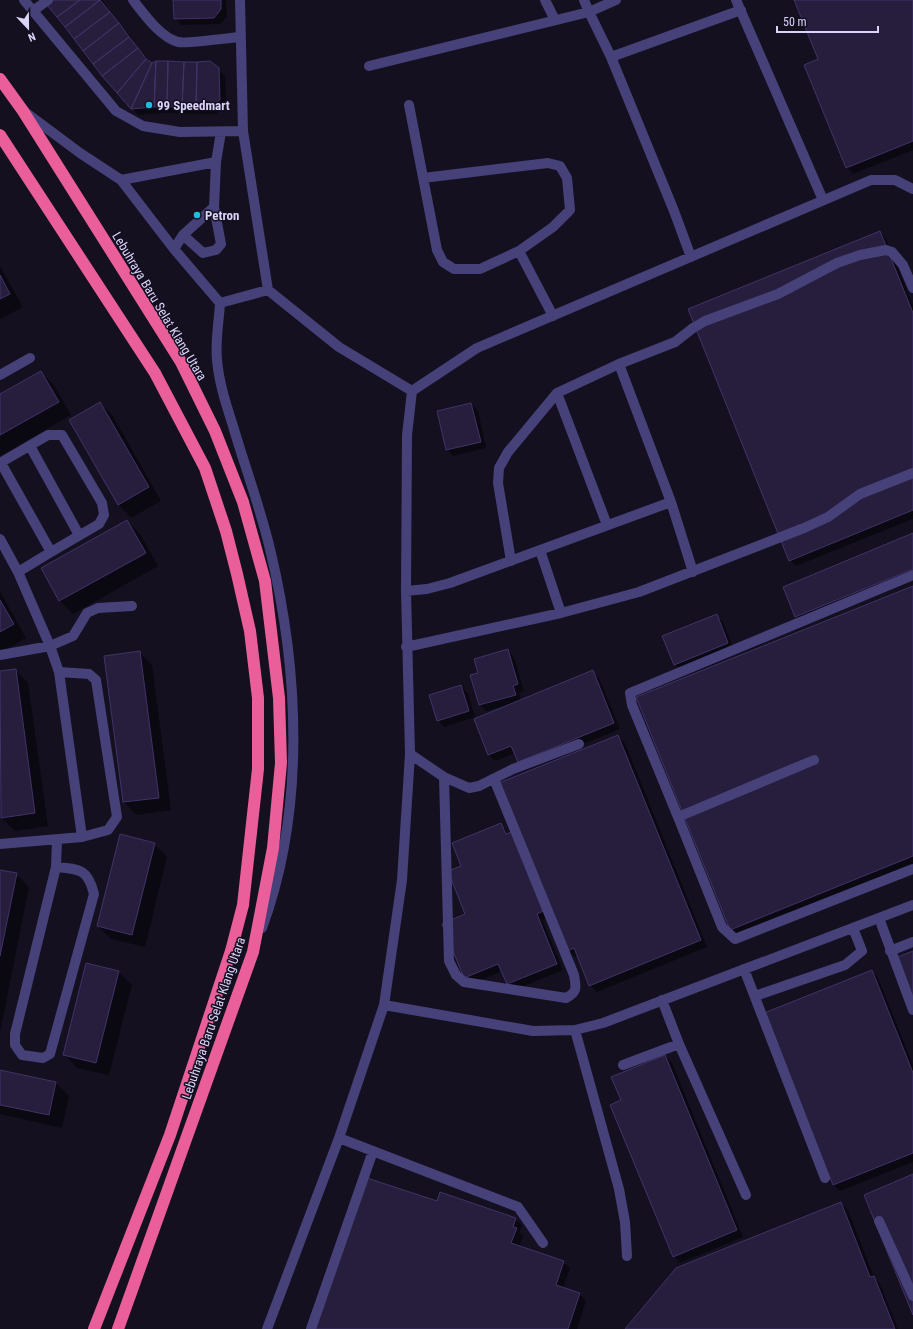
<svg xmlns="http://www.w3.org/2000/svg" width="913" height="1329" viewBox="0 0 913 1329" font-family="'Roboto Condensed',sans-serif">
<rect width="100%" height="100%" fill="#141020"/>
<!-- shadow -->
<path fill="#0007" d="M 53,0 L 102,0 L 150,64 L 218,69 L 225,76 L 226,106 L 216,114 L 162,113 L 138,115 Z
M 174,0 L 226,0 L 227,16 L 221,24 L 182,25 L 175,18 Z
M 795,0 L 913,0 L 913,150 L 853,174 L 847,167 L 819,60 Z
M 880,233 L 886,239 L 913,305 L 913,519 L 796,566 L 790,560 Z
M 0,266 L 23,307 L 0,319 Z
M 41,372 L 54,385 L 71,415 L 0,456 L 0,395 Z
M 100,403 L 113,416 L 161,501 L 131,518 L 118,504 Z
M 471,404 L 478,411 L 486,448 L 453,456 L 447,449 Z
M 127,521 L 140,534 L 158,566 L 73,614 L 60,601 L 42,569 Z
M 913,534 L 913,581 L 805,625 L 796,616 Z
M 913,587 L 913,865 L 737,936 L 730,929 Z
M 0,591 L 26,638 L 0,653 Z
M 716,615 L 723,622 L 734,650 L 681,671 L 675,664 Z
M 508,650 L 514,657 L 524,691 L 519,692 L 521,701 L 593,672 L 599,678 L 620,729 L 525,768 L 515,753 L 495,761 L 489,755 L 475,720 L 504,708 L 504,706 L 486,711 L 480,705 L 471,676 L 479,674 Z
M 139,652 L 152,665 L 171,810 L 137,815 L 124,802 L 105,656 Z
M 15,670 L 28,683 L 48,826 L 15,831 L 2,818 L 0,804 L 0,672 Z
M 461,686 L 468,693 L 475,717 L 444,727 L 438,720 Z
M 618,736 L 625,743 L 707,947 L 597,992 L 590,985 L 578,956 L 575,957 L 568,951 L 554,916 L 542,920 L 563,970 L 514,990 L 507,984 L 502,971 L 472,984 L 465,977 L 466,915 L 462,867 L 501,824 L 509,834 Z
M 154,844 L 167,857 L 145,947 L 111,939 L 98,926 Z
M 0,871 L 16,874 L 29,887 L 0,1033 Z
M 86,964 L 119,972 L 132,985 L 109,1075 L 77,1068 L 64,1054 Z
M 872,971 L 878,978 L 913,1065 L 913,1162 L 840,1191 L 833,1185 Z
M 665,1056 L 672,1063 L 743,1237 L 680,1263 L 674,1256 L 622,1101 Z
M 0,1071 L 56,1083 L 69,1096 L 62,1128 L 0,1114 Z
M 437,1203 L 515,1219 L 522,1225 L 519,1233 L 523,1236 L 519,1247 L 563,1262 L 570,1268 L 563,1288 L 580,1294 L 586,1301 L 577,1329 L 315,1329 Z
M 841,1203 L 848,1210 L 874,1277 L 880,1284 L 898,1329 L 626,1329 Z"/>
<!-- building -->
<path fill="#271e3e" stroke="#413368" d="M 51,0 L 80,0 L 57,17 L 46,4 Z
M 80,0 L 100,0 L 65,27 L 57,17 Z
M 100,0 L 110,12 L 74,39 L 65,27 Z
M 173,0 L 221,0 L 221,9 L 214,18 L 174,19 Z
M 794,0 L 913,0 L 913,141 L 846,168 L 804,65 L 818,59 Z
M 110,12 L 119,23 L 83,51 L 74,39 Z
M 119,23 L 129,37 L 93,64 L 83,51 Z
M 129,37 L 138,48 L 102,76 L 93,64 Z
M 138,48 L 146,59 L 117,93 L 102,76 Z
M 146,59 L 152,63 L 131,109 L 117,93 Z
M 156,61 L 168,61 L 167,107 L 154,107 Z
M 156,61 L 154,107 L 131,109 L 152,63 Z
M 168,61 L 184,62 L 182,107 L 167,107 Z
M 210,61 L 219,68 L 220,100 L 209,107 L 196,108 L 197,62 Z
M 184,62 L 197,62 L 196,108 L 182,107 Z
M 880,231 L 913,313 L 913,510 L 789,561 L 688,309 Z
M 0,275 L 10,294 L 0,299 Z
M 41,371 L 59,402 L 0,435 L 0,394 Z
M 100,402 L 149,487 L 118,505 L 69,420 Z
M 471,403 L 481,442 L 446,450 L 437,411 Z
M 127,520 L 146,553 L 59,601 L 41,568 Z
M 913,533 L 913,569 L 795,617 L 783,587 Z
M 913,586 L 913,856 L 730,930 L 636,697 Z
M 0,600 L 14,624 L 0,632 Z
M 717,614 L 728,643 L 674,665 L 662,636 Z
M 508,649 L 518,684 L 513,686 L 516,695 L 479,705 L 470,675 L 478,673 L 474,659 Z
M 140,651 L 159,798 L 123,802 L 104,656 Z
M 16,669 L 35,813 L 1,818 L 0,671 Z
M 593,670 L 614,723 L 518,762 L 511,746 L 488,755 L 474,719 Z
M 461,685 L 469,711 L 437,721 L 429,695 Z
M 618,735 L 701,940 L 589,986 L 574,948 L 567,951 L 550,908 L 537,914 L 557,964 L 507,984 L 498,964 L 464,978 L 442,924 L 465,914 L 448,871 L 461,866 L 452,843 L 501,823 L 506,834 L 518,830 L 499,783 Z
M 120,834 L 155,843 L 132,935 L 97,926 Z
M 0,870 L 17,873 L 0,956 Z
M 913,951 L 913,1002 L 895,958 Z
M 86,963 L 119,971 L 96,1063 L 63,1055 Z
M 872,970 L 913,1073 L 913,1153 L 833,1185 L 764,1013 Z
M 665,1055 L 737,1230 L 673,1257 L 610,1105 L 621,1100 L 611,1077 Z
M 0,1070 L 56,1082 L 49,1115 L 0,1105 Z
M 913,1174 L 913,1315 L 864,1195 Z
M 367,1178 L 437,1201 L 440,1192 L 516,1218 L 513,1227 L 517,1228 L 511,1243 L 564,1261 L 556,1285 L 580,1293 L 568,1329 L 314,1329 Z
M 841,1202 L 870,1277 L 874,1276 L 895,1329 L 625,1329 L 676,1268 Z"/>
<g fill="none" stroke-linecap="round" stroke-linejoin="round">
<!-- minor -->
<path stroke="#464179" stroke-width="10" d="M 24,0 L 116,111 L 143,126 L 180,132 L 243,131
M 133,0 C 144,14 160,37 178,42 C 188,44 228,38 240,37
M 240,0 L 243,131 L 268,290
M 545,0 L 555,20
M 584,0 L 589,12 L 616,0
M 736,0 L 823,200
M 33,11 L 48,0
M 369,66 L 589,12 L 611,57
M 409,105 L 437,250 L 443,262 L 454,269 L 480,269 L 519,251 L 553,227 L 570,210 L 567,178 L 560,166 L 548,163 L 423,178
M 25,112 L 80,153 L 121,180 L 174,249 L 220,303 C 219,321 215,342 217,360 C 219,383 226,404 233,426 C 245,467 260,507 270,549 C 299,670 306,809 262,928
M 121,180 L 216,162
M 183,235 L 203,253 L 216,250 L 221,244 L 214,207
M 174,249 L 183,235 L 214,207 L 216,162 L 221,132
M 519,251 L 553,316
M 691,257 L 674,211 L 611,57 L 741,10
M 220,303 L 268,290 L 339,347 L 412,391 L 477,348 L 871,180 L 895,180 L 913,189
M 0,375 L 30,358
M 557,393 L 607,525
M 30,446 L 79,535
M 0,463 L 48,435 L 62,435 L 102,503 L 104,515 L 99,524 L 51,552 L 1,463
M 671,502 L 693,572
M 0,539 L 18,572 L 50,646 L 59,672 L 82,837 L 0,844
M 540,550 L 561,613
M 511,561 L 498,483 L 499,468 L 508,452 L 557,393 L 619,364
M 18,572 L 51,552
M 406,591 L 427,589 L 450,583 L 671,502 L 619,364 L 675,342 L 693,328 L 705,321 L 778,294 L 837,263 L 860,255 L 886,250 L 892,252 L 903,265 L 913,288
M 406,647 L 561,613 L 639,592 L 804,528 L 828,517 L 860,494 L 913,473
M 0,655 L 50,646 L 73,636 L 87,613 L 98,608 L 132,606
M 59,672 L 89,674 L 96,680 L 117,817 L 108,830 L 82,837
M 410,754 L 444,777 L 469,788 L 479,786 L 513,769 L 579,744
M 814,760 L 678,817 L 722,927 L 735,939 L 913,869
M 444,777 L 449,961 L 456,975 L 464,982 L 566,998 C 578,992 576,987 574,975 L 494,779
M 678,817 L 632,705 L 630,693 L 913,575
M 56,867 C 80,869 88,869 94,894 L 50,1054 L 43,1058 L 22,1055 L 15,1045 L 15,1034 L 56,867 L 57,840
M 879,918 L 913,1010
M 890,951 L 913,942
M 744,969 L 825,1178
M 755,996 L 845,965 L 862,951 L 853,928
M 662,1000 L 679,1044 L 746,1195
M 384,1005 L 533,1031 L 575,1030 L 603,1023 L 913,905
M 575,1030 L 619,1189 L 625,1222 L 627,1256
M 623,1065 L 679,1044
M 339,1138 L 518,1207 L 543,1243
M 879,1221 L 913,1296
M 267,1329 L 339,1138 L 384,1005 L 402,880 L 410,754 L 406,591 L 407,435 L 412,391
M 311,1329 L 373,1151"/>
<!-- highway -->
<path stroke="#ea5e99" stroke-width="12" d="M 0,79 L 23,111 L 181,362 L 215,431 L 243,502 L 265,581 L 279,698 L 281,763 L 273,848 L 253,952 L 118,1329
M 0,135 L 155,373 L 205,468 L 226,531 L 237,574 L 250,631 L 258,698 L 258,769 L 243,905 L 231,951 L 170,1135 L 94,1329"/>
</g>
<!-- markers -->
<g fill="#1cbedd" stroke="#141020" stroke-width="1.5">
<circle cx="149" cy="105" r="4"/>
<circle cx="197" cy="215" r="4"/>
</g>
<g text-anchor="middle" stroke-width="3" stroke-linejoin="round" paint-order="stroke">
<!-- poi labels -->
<g font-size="13" font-weight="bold" fill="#dbd4fa" stroke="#141020" text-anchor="start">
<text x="157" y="110">99 Speedmart</text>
<text x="205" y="220">Petron</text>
</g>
<!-- street labels -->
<g font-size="13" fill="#dbd4fa" stroke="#141020">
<text transform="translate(160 306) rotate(59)" y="5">Lebuhraya Baru Selat Klang Utara</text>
<text transform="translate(213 1018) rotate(-71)" y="5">Lebuhraya Baru Selat Klang Utara</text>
</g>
</g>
<!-- north arrow -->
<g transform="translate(28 28) rotate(158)" stroke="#141020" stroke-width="3" paint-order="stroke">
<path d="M0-3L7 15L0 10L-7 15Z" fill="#dbd4fa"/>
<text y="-6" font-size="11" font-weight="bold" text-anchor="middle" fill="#dbd4fa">N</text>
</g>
<!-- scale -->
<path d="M777 26v6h101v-6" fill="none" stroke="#dbd4fa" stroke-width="2"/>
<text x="783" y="26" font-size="12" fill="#dbd4fa" stroke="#141020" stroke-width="3" paint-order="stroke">50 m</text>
</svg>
